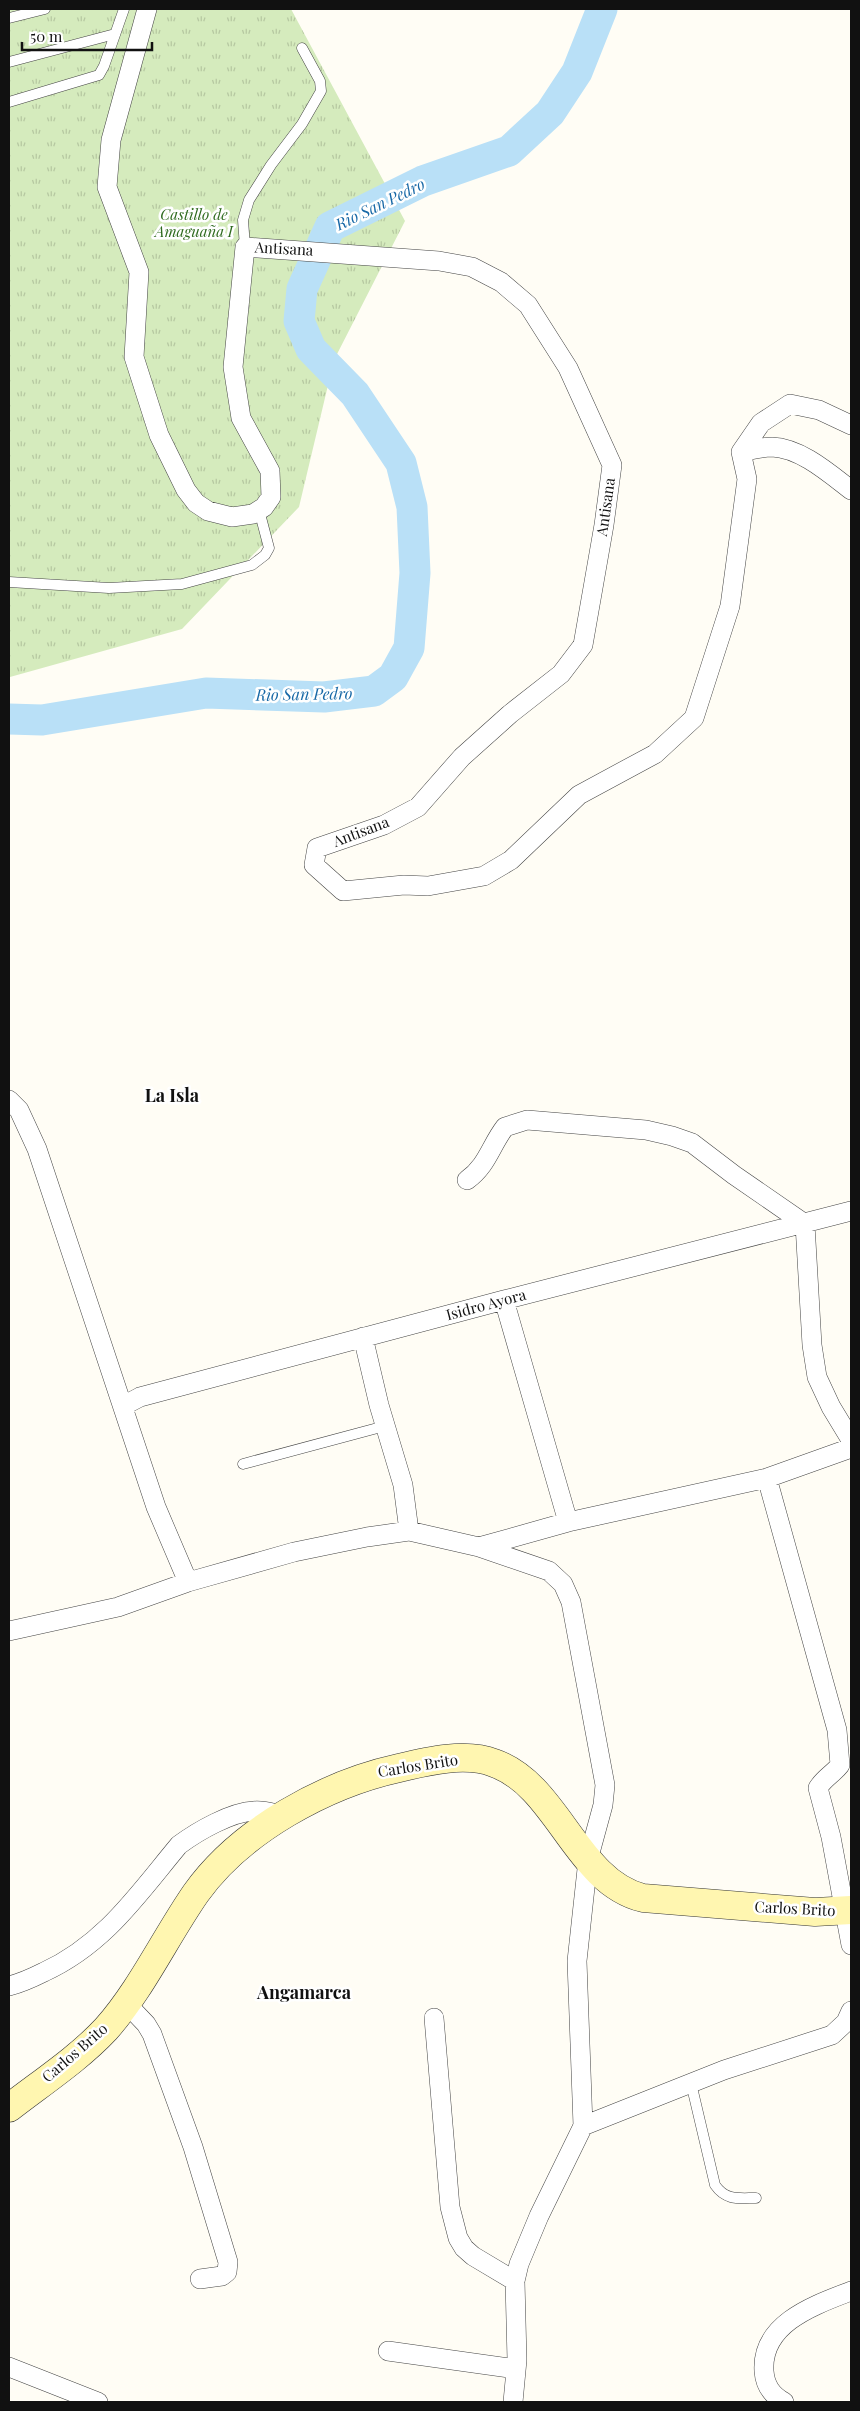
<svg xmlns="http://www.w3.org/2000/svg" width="860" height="2411" viewBox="0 0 860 2411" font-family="'Playfair Display',serif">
<defs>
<pattern id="park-tufts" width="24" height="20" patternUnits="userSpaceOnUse" patternTransform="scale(1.25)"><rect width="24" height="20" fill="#d5ebbd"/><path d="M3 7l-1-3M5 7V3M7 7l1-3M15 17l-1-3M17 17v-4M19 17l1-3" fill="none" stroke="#b6c8a1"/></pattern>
</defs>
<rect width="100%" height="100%" fill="#fffdf5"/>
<!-- park -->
<path fill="url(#park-tufts)" d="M 9,9 L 291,9 L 405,221 L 334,360 L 299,507 L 182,629 L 10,677 Z"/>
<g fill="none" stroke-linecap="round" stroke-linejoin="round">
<!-- river -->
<path stroke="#b9e0f7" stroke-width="31" d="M 9,719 L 42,720 L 206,693 L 324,697 L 374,691 L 393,677 L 409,648 L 415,573 L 412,507 L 401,463 L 355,394 L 311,349 L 299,321 L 302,289 L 330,227 L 423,181 L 509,151 L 550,113 L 577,72 L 602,9"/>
<!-- lane casing -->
<g stroke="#444" stroke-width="11">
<path id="lane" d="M 9,18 L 45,9
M 9,62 L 115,34
M 9,102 L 99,75 L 104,66 L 124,9
M 245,247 L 243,220 L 249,200 L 271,165 L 302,124 L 321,91 L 320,81 L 302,48
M 9,582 L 109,588 L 182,584 L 252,565 L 265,555 L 269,548 L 259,510
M 243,1464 L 385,1426
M 691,2083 L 715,2185 C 726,2201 739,2198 756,2198"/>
</g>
<!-- street casing -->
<g stroke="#444" stroke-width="20">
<path id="street" d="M 147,9 L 111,140 L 107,187 L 139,272 L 134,357 L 159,435 L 186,490 L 196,503 L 208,511 L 232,517 L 253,514 L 264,507 L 271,497 L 270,471 L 241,418 L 233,367 L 245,247 L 439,261 L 472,267 L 501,282 L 528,305 L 568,368 L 612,465 L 604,525 L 583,645 L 561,674 L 510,714 L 462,757 L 418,807 L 384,825 L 317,848 L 314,865 L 343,891 L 404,885 L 428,886 L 484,876 L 511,860 L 579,795 L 655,754 L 694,718 L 730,606 L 747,479 L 741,452 L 761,423 L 790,404 L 819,410 L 851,425
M 741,452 C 751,450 762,447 772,447 C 801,448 830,474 851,490
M 9,1100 L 19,1110 L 37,1149 L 156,1507 L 188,1582 L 294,1552 L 367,1537 L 409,1531 L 479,1547 L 568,1522 L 504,1300
M 467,1180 C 487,1166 491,1145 505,1127 L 527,1120 L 646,1130 L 672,1136 L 692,1143 L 734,1175 L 805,1224 L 812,1345 L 817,1377 L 831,1407 L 851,1440
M 363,1337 L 379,1405 L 403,1485 L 409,1531
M 123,1406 L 140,1397 L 504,1300 L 851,1211
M 767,1478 L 837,1730 L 840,1765 C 833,1774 824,1778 818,1788 L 831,1837 L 851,1945
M 568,1522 L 767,1478 L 851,1448
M 479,1547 L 549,1571 L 563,1584 L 571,1602 L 605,1785 L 603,1805 L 588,1860 L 577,1961 L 583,2126 L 539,2216 L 519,2264 L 515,2281 L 517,2360 L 513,2402
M 9,1631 L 118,1607 L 188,1582
M 9,1986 C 21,1983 32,1978 44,1972 C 105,1944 138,1894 179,1845 C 198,1831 231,1812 254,1811 C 263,1810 272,1813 281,1815
M 125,2002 L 146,2024 L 152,2034 L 193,2147 L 228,2262 L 227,2272 L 222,2276 L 200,2279
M 434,2018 L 450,2207 L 458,2238 L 464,2248 L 473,2256 L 515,2281
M 583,2126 L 724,2070 L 832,2035 L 846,2022 L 851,2011
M 388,2351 L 516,2369
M 9,2367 L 98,2402
M 784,2402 C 772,2395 765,2386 764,2371 C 761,2323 815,2305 851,2291"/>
</g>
<!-- secondary casing -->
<g stroke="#333" stroke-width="29">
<path id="secondary" d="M 9,2108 C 41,2083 78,2059 106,2029 C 141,1990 166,1936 196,1893 C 241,1830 326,1784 399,1768 C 428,1761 466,1752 494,1763 C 558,1785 576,1882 643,1898 L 815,1912 L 851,1910"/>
</g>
<!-- lane -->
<use href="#lane" stroke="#fff" stroke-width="10"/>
<!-- street -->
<use href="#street" stroke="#fff" stroke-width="19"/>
<!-- secondary -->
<use href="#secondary" stroke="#fff6b0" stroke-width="28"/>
</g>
<g text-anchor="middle" stroke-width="5" stroke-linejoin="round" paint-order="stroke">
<!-- park labels -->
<g font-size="15" font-style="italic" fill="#2f6b1f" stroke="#fff">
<text x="194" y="220">Castillo de<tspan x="194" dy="17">Amaguaña I</tspan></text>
</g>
<!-- street labels -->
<g font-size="15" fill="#111" stroke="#fff">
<text transform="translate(284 249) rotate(3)" y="5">Antisana</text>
<text transform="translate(606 507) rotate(-82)" y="5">Antisana</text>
<text transform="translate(361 832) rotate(-21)" y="5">Antisana</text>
<text transform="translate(486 1305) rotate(-15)" y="5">Isidro Ayora</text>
<text transform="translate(418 1766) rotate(-9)" y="5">Carlos Brito</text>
<text transform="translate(795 1909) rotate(3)" y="5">Carlos Brito</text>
<text transform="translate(75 2053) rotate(-41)" y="5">Carlos Brito</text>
</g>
<!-- water labels -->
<g font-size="16" font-style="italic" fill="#1768a6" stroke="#fff">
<text transform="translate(380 204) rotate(-26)" y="6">Rio San Pedro</text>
<text transform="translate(304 694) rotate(-1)" y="6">Rio San Pedro</text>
</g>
<!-- quarter labels -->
<g font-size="18" font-weight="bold" fill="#111" stroke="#fff">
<text x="172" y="1102">La Isla</text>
<text x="304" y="1999">Angamarca</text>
</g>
</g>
<!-- border -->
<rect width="860" height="2411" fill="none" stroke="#111111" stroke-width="20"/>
<!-- scale -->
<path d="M22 42v8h130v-8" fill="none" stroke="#111111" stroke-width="2.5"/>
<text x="30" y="42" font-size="15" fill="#111111" stroke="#ffffff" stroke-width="4" paint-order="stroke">50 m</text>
</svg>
